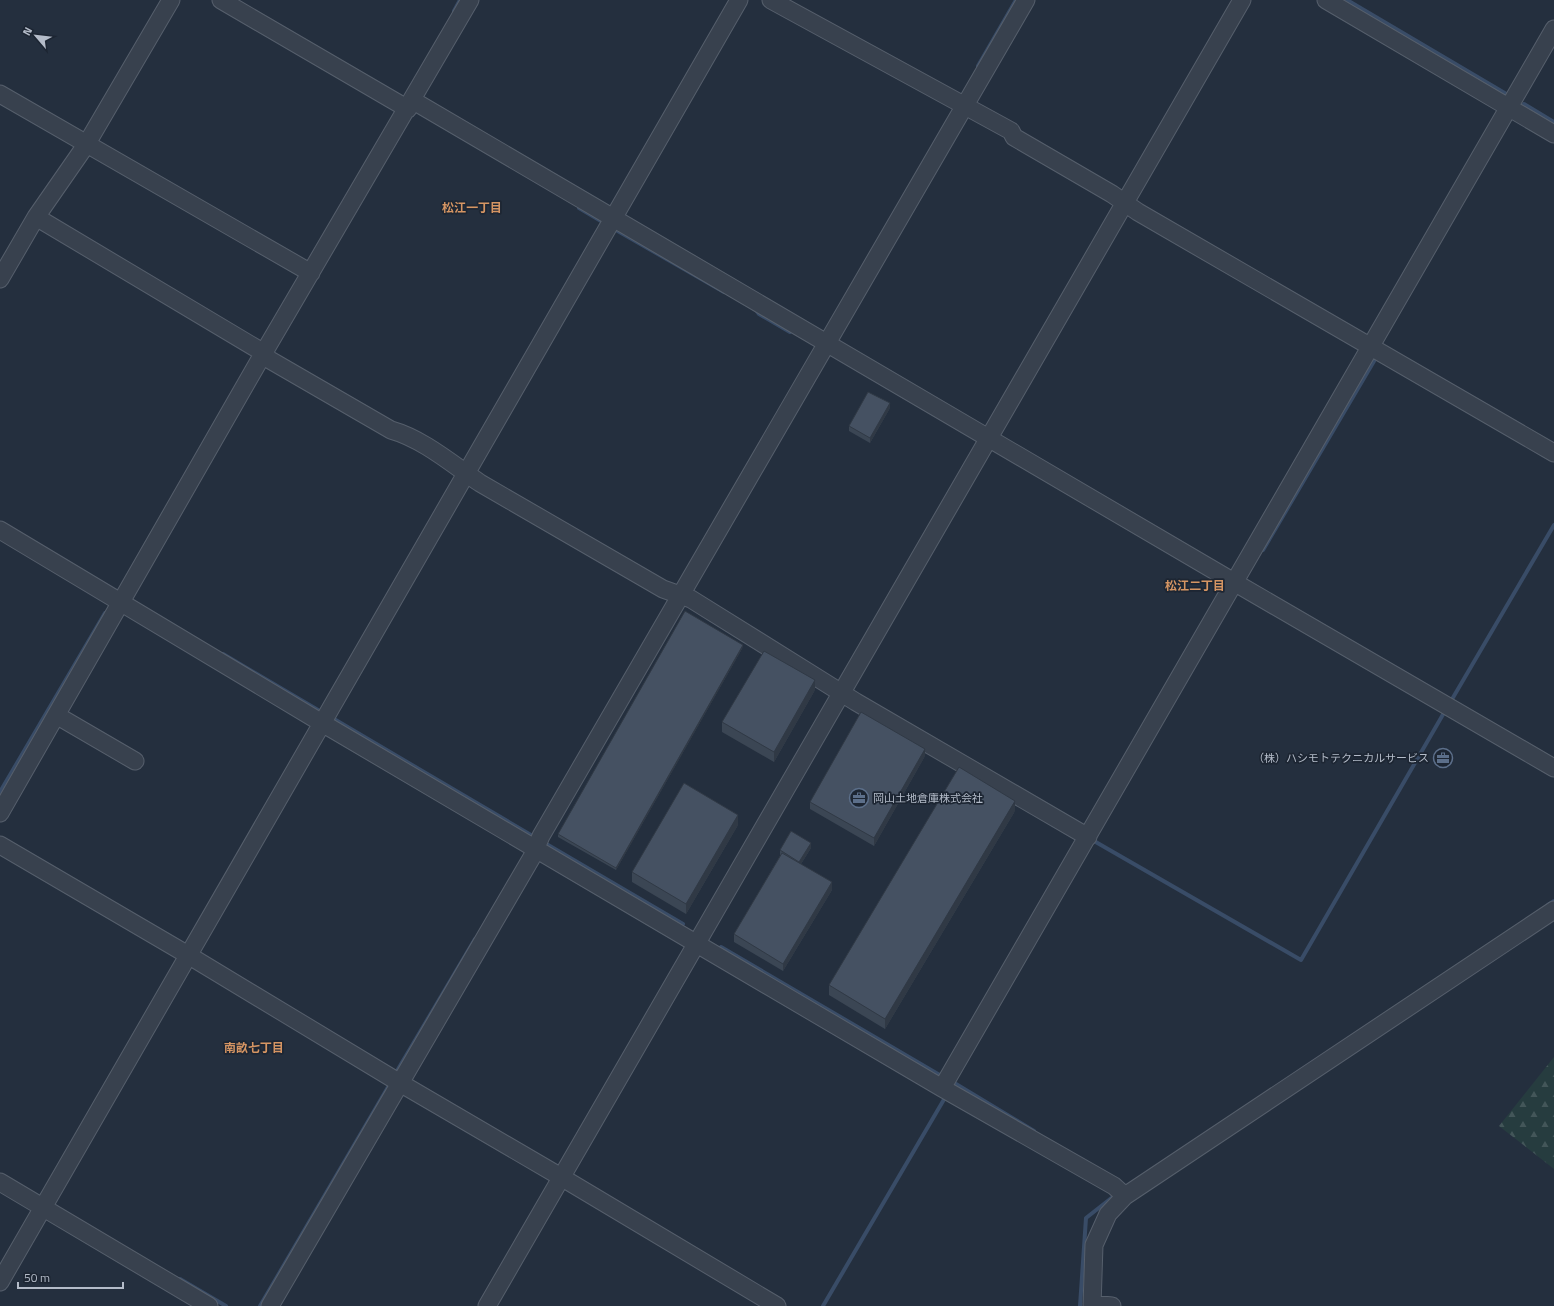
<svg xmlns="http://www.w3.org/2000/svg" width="1554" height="1306" viewBox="0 0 1554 1306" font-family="'Titillium Web','Noto Sans JP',sans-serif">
<defs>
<pattern id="forest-firs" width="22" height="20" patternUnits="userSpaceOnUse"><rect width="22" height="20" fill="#263c3f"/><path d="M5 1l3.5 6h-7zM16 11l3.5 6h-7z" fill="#435659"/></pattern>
</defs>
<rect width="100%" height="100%" fill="#242f3e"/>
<!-- forest -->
<path fill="url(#forest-firs)" d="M 1554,1057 L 1554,1169 L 1499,1126 Z"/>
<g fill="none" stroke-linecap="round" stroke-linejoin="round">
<!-- stream -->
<path stroke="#394c67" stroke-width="4" d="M 1347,0 L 1508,95
M 454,11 L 460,0
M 978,66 L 1016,0
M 1524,104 L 1554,122
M 579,208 L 601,221
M 616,230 L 724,292
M 756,310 L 759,314 L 790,332
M 1263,550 L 1377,356
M 223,654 L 318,710
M 1451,701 L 1554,525
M 334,719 L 536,838
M 0,792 L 105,613
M 1094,841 L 1301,960 L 1445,711
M 543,842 L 683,924
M 1548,905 L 1554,901
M 721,947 L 943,1077
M 394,1076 L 475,939
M 951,1081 L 1034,1131
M 180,1279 L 226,1306
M 260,1306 L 391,1082
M 823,1306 L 946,1096
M 1080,1306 L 1086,1218 L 1114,1196"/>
<!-- minor casing -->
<g stroke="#565f6c" stroke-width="19">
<path id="minor" d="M 221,0 L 408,109
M 771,0 L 1011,131 L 1014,137 L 1112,194 L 1138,212 L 1554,453
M 1326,0 L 1554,134
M 0,94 L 311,273
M 412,100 L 1239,585 L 1554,768
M 36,217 L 259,350 L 270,360 L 391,430 C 423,439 452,464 480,483 L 663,589 L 691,599 L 856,702 L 1088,837
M 0,279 L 36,217 L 86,145 L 171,0
M 0,530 L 322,723 L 697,944 L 942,1088 L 1114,1186 L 1125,1196
M 56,715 L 135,761
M 0,813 L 263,354 L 470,0
M 0,845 L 188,955 L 400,1083 L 561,1177 L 777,1306
M 942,1088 L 1554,29
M 0,1182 L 209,1306
M 0,1282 L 739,0
M 1092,1304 L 1112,1306
M 270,1306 L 532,857 L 541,836 L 1026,0
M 487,1306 L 1242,0
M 1092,1306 L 1094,1245 L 1108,1214 L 1125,1196 L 1554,910"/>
</g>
<!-- minor -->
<use href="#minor" stroke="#38414e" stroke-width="17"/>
</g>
<!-- wall -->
<path fill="#3b4654" d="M 890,408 L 870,443 L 849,431 L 849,426 Z
M 743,647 L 616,870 L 558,837 L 558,834 Z
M 815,690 L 774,762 L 722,732 L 722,722 Z
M 925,756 L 874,846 L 810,809 L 810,802 Z
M 1015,811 L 885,1029 L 829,995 L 829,985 Z
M 738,825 L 686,914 L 632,882 L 632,872 Z
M 811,848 L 801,864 L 832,890 L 783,971 L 734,942 L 734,934 L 780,856 L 780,850 Z"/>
<!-- shaded-wall -->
<path fill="#303945" d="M 890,403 L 890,408 L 870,443 L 870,438 Z
M 743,645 L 743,647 L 616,870 L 616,868 Z
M 815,680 L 815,690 L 774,762 L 774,752 Z
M 925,749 L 925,756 L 874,846 L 874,838 Z
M 1015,801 L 1015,811 L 885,1029 L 885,1019 Z
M 738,815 L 738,825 L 686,914 L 686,904 Z
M 811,843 L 811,848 L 799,867 L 799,862 Z
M 832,882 L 832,890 L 783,971 L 783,964 Z"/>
<!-- building -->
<path fill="#455162" stroke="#303945" d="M 868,392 L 890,403 L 870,438 L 849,426 Z
M 685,611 L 743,645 L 616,868 L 558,834 Z
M 764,651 L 815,680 L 774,752 L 722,722 Z
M 861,712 L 925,749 L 874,838 L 810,802 Z
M 959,767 L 1015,801 L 885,1019 L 829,985 Z
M 684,783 L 738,815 L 686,904 L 632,872 Z
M 791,831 L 811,843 L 799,862 L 780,850 Z
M 782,853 L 832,882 L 783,964 L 734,934 Z"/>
<!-- icons -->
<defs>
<g id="office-ring" transform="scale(1)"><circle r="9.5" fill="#1d2633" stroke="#5c6f8a" stroke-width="1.5"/><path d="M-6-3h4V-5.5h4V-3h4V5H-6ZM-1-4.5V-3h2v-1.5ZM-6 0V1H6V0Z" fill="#5c6f8a"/></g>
</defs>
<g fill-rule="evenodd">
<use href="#office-ring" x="1443" y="758"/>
<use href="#office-ring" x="859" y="798"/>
</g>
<g text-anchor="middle" stroke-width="3.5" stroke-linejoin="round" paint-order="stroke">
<!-- poi labels -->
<g font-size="11" fill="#b4bcc9" stroke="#1d2633" text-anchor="end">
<text x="1429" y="762">（株）ハシモトテクニカルサービス</text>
<text x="873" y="802" text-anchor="start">岡山土地倉庫株式会社</text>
</g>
<!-- neighbourhood labels -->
<g font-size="12" font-weight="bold" fill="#d59563" stroke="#1d2633">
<text x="472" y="212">松江一丁目</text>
<text x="1195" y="590">松江二丁目</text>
<text x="254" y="1052">南畝七丁目</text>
</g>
</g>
<!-- north arrow -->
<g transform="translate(36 36) rotate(298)" stroke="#1d2633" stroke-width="3" paint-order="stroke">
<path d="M0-3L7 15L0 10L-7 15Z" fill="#b4bcc9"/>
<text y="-6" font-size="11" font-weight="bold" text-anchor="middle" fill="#b4bcc9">N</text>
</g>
<!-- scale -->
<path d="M18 1282v6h105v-6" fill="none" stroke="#b4bcc9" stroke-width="2"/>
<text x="24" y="1282" font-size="12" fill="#b4bcc9" stroke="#1d2633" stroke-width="3" paint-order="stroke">50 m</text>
</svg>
